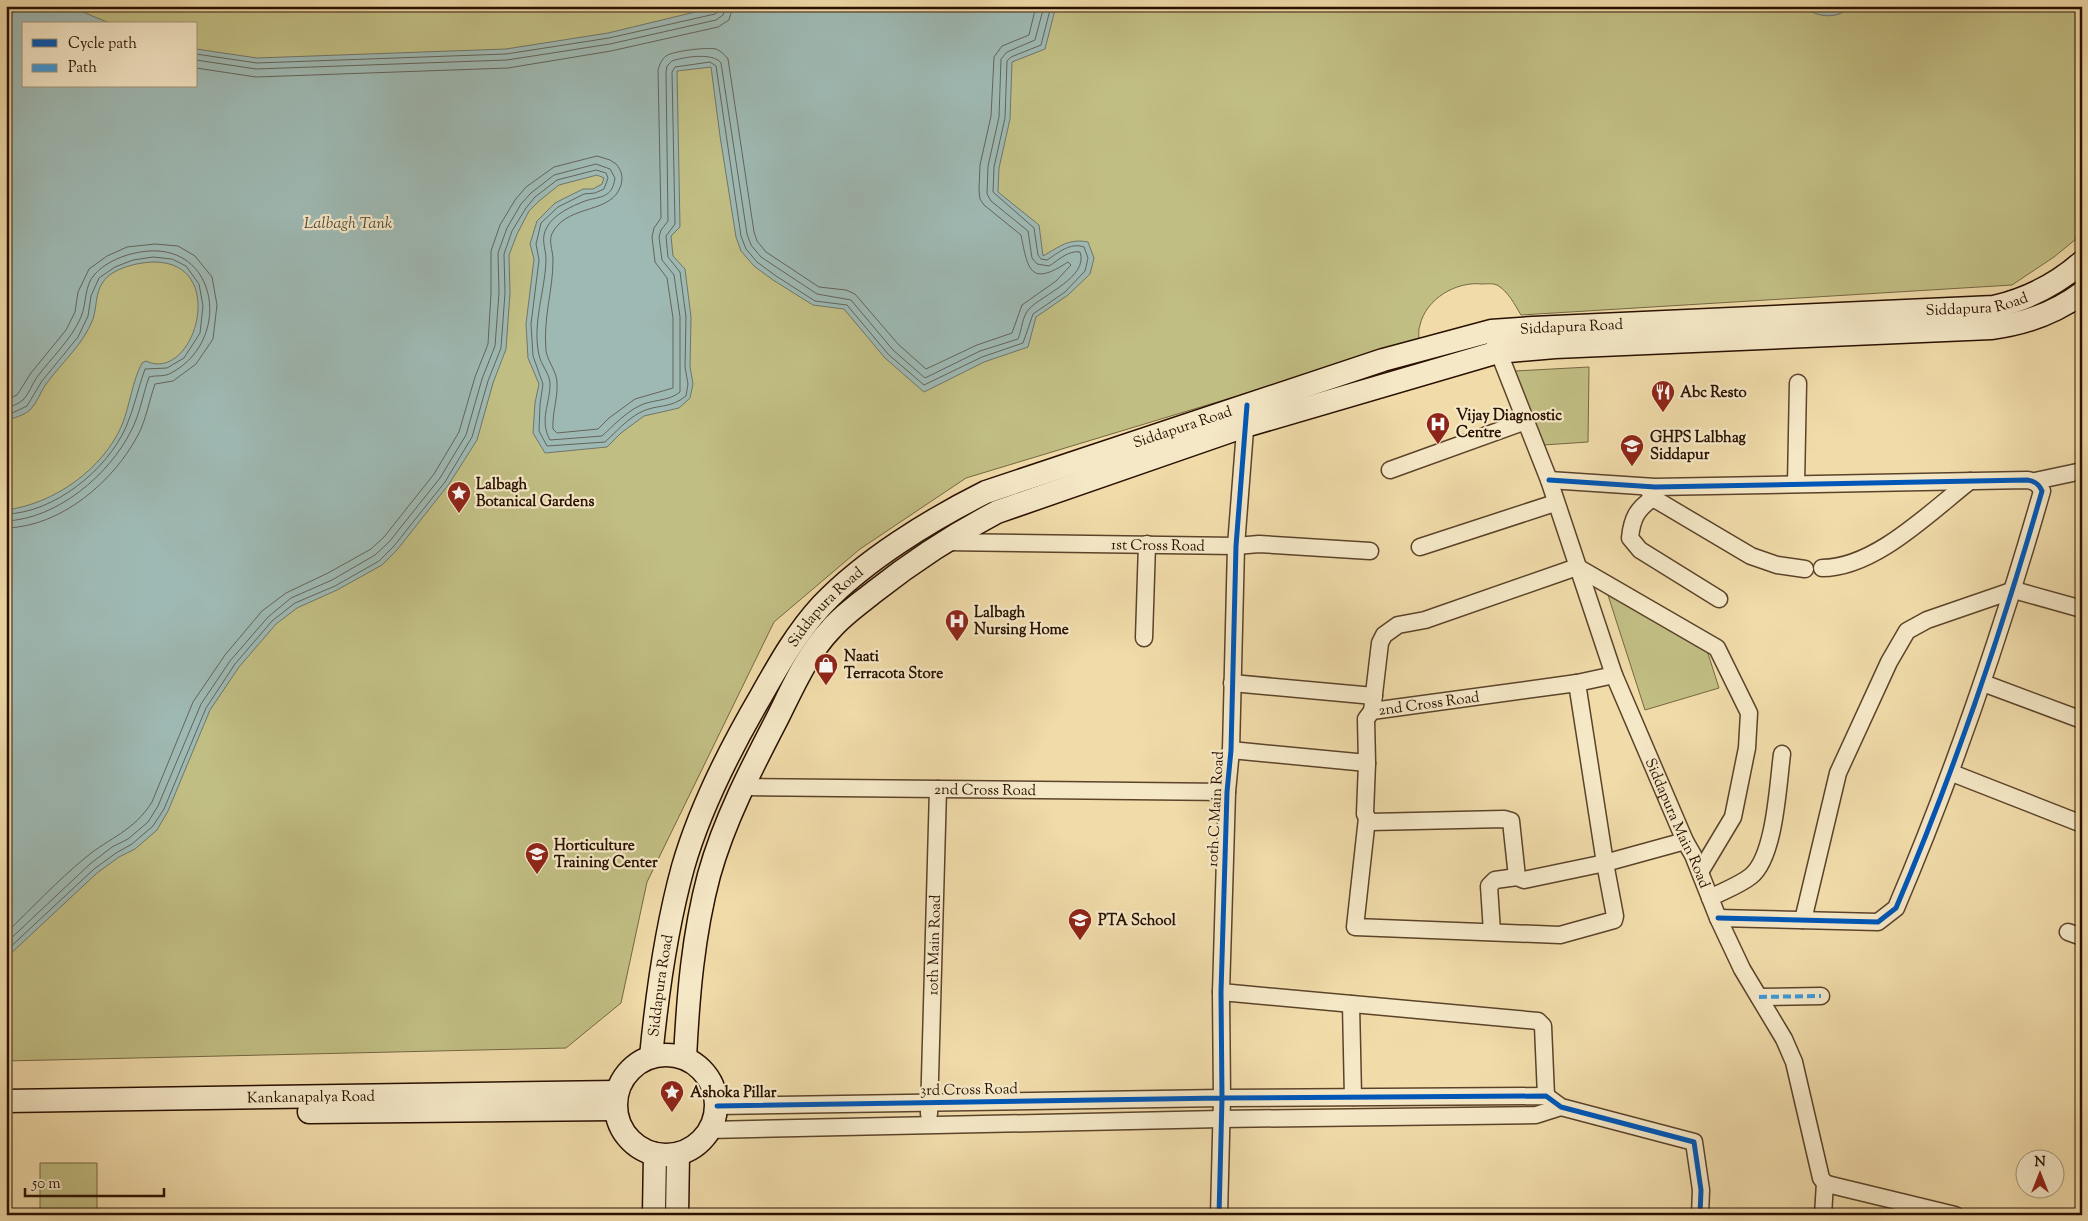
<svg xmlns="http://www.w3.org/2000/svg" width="2088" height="1221" viewBox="0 0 2088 1221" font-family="'Sorts Mill Goudy',serif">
<rect width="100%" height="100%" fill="#f0dba9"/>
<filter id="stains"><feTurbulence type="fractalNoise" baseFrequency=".004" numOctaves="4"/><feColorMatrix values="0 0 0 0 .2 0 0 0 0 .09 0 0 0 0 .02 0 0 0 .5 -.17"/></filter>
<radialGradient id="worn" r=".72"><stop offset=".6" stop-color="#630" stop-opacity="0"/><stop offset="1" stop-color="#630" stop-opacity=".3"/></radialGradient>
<!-- green -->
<path fill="#c1be83" stroke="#756742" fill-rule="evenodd" d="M 6,6 L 2082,6 L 2082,234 L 2054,257 L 2012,285 L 1521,315 C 1515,305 1508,291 1497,285 C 1493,283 1486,284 1482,284 C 1456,281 1426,299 1420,325 C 1418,330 1419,336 1419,341 L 966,478 L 860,549 L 774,622 L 647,882 L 621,1003 L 566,1048 L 6,1061 ZM 24,24 L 196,24 L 196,86 L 24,86 Z
M 1589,367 L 1588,442 L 1543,445 L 1515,371 Z
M 1606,589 L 1704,641 L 1719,688 L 1645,710 Z
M 40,1163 L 97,1163 L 97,1215 L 40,1215 Z"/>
<!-- water -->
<path fill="#9eb9b3" stroke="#6f756b" d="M 6,6 L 68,6 L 112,24 L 24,24 L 24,86 L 196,86 L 196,49 L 257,58 L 506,49 L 608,33 L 720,6 L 1056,6 L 1045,49 L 1012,62 L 1010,119 L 999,168 L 998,192 L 1039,225 L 1043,256 C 1059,247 1069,238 1088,242 L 1094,258 L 1090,274 L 1068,295 L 1036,317 L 1028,347 L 984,362 L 924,392 L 885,358 L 844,309 L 813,305 L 773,280 L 754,266 L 741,251 L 736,237 L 720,136 L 711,67 L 677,71 L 680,227 L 671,236 L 673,256 L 685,269 L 691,317 L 690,367 L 693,384 L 690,398 L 679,408 L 644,416 L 621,433 L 607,447 L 545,453 L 533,433 L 535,403 L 539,384 L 528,358 L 526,324 L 534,259 L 530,244 L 537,221 L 555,203 L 583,189 L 593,189 L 602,184 L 604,178 L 597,175 L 559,185 L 539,201 L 529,211 L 517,234 L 509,255 L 510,293 L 506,349 L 493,383 L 477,440 L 449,484 L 397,550 L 382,565 L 337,590 L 297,608 L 276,624 L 239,667 L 210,710 L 168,811 L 157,830 L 135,849 L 119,857 L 97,873 L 6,958 L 6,510 C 54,504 103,469 122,425 C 130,405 132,382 142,363 L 146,361 C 194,384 230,263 155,262 C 139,262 112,268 103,282 C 95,293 97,307 93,319 C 83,345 62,362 46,384 C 41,391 37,403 30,410 C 25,415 13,418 6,421 Z
M 1804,6 L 1850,6 C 1840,20 1815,18 1804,6 Z"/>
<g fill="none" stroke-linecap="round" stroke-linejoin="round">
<!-- shore -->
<path stroke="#64645a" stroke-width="1" d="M 196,54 L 257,63 L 506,54 L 609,38 L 715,14 L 719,11 L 720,6
M 196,60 L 256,69 L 507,60 L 610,44 L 716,20 L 723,15 L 726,6
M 196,68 L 256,77 L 508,68 L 611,51 L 718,27 L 729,20 L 733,6
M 6,400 L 17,395 L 31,373 L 66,330 L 75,312 L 78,292 L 89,269 L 107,256 L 127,247 L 155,244 L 178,246 L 195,256 L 212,277 L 217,305 L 213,339 L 196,364 L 173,381 L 155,384 C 149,401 146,420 138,435 C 114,481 61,527 6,528
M 6,409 C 11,406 19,404 23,400 C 29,394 32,384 37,377 C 52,357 71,340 81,317 C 87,303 84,285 95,274 C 104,264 119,257 131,254 C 217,231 236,339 171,373 C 165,377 156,375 149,377 C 143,394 140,414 131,431 C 109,475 57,519 6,521
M 6,416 L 27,406 L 42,381 L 78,337 L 88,316 L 91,296 L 99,278 L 115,267 L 133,260 L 153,257 L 172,259 L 186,266 L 199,284 L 203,306 L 200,333 L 184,358 L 167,368 L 145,369 C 138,388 134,409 126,427 C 107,470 54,513 6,514
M 6,933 C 32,908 57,881 85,858 C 110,837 133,832 152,802 L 193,702 L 225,655 L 262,611 L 286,593 L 328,573 L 371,549 L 384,537 L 434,474 L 459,432 L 475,377 L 488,344 L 491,293 L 491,251 L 500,225 L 515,200 L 526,187 L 554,167 L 597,156 L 610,160 L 616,164 C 622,171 623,177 621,185 C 612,214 571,204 554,230 C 547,240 553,249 553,260 C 553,291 543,317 546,351 C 548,362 557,372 557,383 C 558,398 552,413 553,429 L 557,433 L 598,429 L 609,418 L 635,399 L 673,388 L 673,318 L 667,278 L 655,262 L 652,237 L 654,228 L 661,218 L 658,70 C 660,64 661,60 666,56 C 673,51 707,47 716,49 C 721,51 725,55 728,59 L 754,232 L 757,241 L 766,252 L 819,287 L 846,290 L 855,294 L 898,344 L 926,369 L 977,345 L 1012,333 L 1022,305 L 1056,281 L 1071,265 L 1068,262 C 1030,287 1028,270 1021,235 L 984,205 L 980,199 L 979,190 L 980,165 L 991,116 L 994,57 L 1002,46 L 1029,35 L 1036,6
M 6,943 L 90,864 L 112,847 L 128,839 L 148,822 L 158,806 L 201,704 L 230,661 L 268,617 L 291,598 L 332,580 L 375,555 L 389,542 L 440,478 L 466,435 L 482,379 L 495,346 L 499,293 L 498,253 L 507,228 L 521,204 L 531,193 L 554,175 L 596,164 L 610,169 L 615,178 C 612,199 600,196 585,201 C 572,206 554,214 547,227 C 540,239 546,248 546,260 C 545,292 532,323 539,355 C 541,365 550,374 550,384 C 550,404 539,420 550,440 L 602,436 C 613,426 625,413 639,406 C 652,399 668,402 680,392 L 680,317 L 674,275 L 662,260 L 659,237 L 661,230 L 668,221 L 666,72 L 667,66 L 672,61 C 683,57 713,52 721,63 L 747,234 L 751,245 L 761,257 L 817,294 L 851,300 L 893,350 L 925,378 L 980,351 L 1018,339 C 1022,330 1022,316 1029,309 C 1042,295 1089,277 1080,252 C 1068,250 1059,260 1049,266 L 1037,264 L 1032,258 L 1028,231 L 991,201 L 987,194 L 988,166 L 999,117 L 1001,59 L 1007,52 L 1035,40 L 1044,6
M 6,951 L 94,869 L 116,853 L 132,844 L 153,826 L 164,809 L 206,708 L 235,664 L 272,621 L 295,603 L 335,586 L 379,561 L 394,546 L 445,482 L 472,437 L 488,381 L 501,348 L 505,293 L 504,254 L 512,231 L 526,208 L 535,197 L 557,180 L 596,170 L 606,173 L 608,178 L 604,189 L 595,193 L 584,194 L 558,207 L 541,223 L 536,244 L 539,260 L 531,324 L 533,356 L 543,384 L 540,404 L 539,431 L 547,446 L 605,442 C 616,432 627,419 641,412 C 657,404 670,409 686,396 L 688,384 L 685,367 L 686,317 L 680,272 L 668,257 L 666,236 L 675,224 L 672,72 L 675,67 L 710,62 L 716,66 L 741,236 L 746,249 L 757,262 L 776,276 L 815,301 L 847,305 L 888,354 L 924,385 L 982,357 L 1023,343 L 1033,314 L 1065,292 L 1085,271 L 1088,258 L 1084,247 C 1070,242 1058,253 1047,260 L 1041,259 L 1038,255 L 1034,228 L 993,192 L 994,167 L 1005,118 L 1007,61 L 1011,57 L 1041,45 L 1051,6"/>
<!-- street casing -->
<g stroke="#5b432a" stroke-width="19">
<g id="street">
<path id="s1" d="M 1495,343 L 1549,480 L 1614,675 L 1685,841 L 1693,855 L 1718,918 L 1742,969 L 1784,1039 L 1794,1062 L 1821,1178 L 1825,1183 L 1831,1185 L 1955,1215"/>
<path d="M 1390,470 L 1526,421"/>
<path d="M 1549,480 L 1655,487 L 2027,480 C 2035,481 2039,484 2042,491 C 2001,634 1954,772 1896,908 L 1878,922 L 1718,918"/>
<path d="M 2035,481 L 2082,471"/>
<path d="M 1796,484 L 1798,383"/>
<path d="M 1647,487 L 1653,498 L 1751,556 L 1777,565 L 1805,569"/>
<path d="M 1653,498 C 1637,509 1632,518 1630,538 L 1640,550 L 1719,599"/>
<path id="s2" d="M 944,542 L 1236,546 L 1259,544 L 1370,551"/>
<path d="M 1420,547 L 1555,503"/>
<path d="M 1822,568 C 1875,568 1930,512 1970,481"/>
<path d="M 1144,638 L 1147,544"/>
<path d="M 1232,683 L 1374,696"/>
<path d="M 1983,683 L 2082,720"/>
<path d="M 1372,711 L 1380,643 L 1384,635 L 1398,625 L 1425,620 L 1577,567 L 1717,648 L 1749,713 L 1747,748 L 1733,817 L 1700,872"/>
<path id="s3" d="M 1231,750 L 1367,763 L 1366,719 L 1372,711 L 1577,683 L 1614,675"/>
<path d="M 1367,763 L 1365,814 L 1370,822 L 1504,819 L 1511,821 L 1517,877 L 1524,880 L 1605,863 L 1685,841"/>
<path d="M 1952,773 L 2082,824"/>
<path id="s4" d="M 743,787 L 1227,792"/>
<path d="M 1367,818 L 1355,927 L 1560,935 L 1614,920 L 1615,916 L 1605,863 L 1577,683"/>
<path d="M 1710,898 C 1723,891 1740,885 1751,876 C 1775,857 1778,784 1782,754"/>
<path d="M 1803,920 L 1838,773 L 1889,662 L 1907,631 L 1927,620 L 2014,590 L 2082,609"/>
<path d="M 1492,932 L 1489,886 L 1495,880 L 1517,877"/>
<path d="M 2068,932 L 2082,937"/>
<path d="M 1221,992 L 1538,1021 L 1543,1026 L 1546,1096"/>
<path d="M 1759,997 L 1821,996"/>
<path d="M 1351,1004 L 1353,1097"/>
<path d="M 717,1106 L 1222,1098 L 1546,1096 L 1561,1107 L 1694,1142 L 1701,1190 L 1700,1215"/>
<path id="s5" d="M 929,1114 L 938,789"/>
<path d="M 709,1130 L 1221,1119 L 1536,1115 L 1561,1107"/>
<path d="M 1219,1215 L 1222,1098 L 1221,992 L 1227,792 L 1231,750 L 1236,546 L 1246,417"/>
<path d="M 1823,1215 L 1825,1183"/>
</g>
</g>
<!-- secondary casing -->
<g stroke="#291000" stroke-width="25">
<g id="secondary">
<circle cx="666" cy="1105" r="50"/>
<path id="s6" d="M 651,1057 C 657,994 666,929 683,867 C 700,808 730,749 761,696 C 779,664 797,632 822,605 C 865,560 930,520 986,492 L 1383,360 L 1491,331 L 1533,328 L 1994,307 C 2028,299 2056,285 2082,262"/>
<path d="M 685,1058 C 688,997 693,935 709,875 C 724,821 751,769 777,719 C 792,689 807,654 831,629 C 843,615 859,604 874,592 C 912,562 953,535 997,512 L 1245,426 L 1498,352 L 1555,347 L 1991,328 C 2023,324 2055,313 2082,293"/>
<path id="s7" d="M 6,1101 L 617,1092"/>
<path d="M 309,1112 L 615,1109"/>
<path d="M 654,1215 L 655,1154"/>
<path d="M 677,1215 L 678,1154"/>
</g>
</g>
<!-- street -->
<use href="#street" stroke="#f5e8c7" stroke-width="16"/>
<!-- secondary -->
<use href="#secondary" stroke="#f5e8c7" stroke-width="22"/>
<!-- quiet -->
<path stroke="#3d9adc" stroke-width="4" stroke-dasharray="8 4" stroke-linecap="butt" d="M 1759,997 L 1821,996"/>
<!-- cycleway casing -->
<g stroke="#f5e8c7" stroke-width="8">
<path id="cycleway" d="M 1549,480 L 1655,487 L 2027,480 C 2035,481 2039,484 2042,491 C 2001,634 1954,772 1896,908 L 1878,922 L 1718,918
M 717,1106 L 1222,1098 L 1546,1096 L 1561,1107 L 1694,1142 L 1701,1190 L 1700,1215
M 1219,1215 L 1222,1098 L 1221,992 L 1227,792 L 1231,750 L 1236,546 L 1247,405"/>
</g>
<!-- cycleway -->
<use href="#cycleway" stroke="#0057b8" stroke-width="5"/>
</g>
<!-- icons -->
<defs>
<g id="restaurant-pin" transform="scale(1.25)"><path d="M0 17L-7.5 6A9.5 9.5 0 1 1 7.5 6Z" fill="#8f2418" stroke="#f5e8c7"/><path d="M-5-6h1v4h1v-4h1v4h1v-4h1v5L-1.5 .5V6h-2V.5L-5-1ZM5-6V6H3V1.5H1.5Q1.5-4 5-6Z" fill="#fff"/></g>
<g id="hospital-pin" transform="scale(1.25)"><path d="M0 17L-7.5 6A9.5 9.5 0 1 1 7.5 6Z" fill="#8f2418" stroke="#f5e8c7"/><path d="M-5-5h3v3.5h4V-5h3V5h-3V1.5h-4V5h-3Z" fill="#fff"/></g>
<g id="school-pin" transform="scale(1.25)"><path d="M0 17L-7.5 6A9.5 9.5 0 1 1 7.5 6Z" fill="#8f2418" stroke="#f5e8c7"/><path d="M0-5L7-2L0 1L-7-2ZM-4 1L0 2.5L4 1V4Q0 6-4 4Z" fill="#fff"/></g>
<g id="sight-pin" transform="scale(1.25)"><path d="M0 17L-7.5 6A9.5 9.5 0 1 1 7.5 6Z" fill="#8f2418" stroke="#f5e8c7"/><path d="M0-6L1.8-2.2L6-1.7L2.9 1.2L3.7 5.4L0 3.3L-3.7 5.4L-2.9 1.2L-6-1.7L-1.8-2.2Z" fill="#fff"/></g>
<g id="shop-pin" transform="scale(1.25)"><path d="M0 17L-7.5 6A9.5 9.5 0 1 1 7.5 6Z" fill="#8f2418" stroke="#f5e8c7"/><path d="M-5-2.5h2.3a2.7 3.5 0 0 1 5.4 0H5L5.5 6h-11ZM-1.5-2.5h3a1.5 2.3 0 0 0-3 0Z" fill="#fff"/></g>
<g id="university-pin" transform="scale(1.25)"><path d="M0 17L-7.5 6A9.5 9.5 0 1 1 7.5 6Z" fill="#8f2418" stroke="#f5e8c7"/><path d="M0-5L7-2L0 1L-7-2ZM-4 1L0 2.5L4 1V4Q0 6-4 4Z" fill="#fff"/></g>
</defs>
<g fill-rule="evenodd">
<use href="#restaurant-pin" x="1663" y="392"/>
<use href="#hospital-pin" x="1438" y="424"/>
<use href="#school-pin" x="1632" y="446"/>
<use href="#sight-pin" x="459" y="493"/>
<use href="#hospital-pin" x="957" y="621"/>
<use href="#shop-pin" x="826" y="665"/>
<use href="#university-pin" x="537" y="854"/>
<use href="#school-pin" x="1080" y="920"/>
<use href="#sight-pin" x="672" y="1092"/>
</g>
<g text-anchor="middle" stroke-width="4.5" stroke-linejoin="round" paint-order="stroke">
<!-- street labels -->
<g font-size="15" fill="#291000" stroke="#f5e8c7">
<text dy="5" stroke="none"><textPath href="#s6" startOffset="1708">Siddapura Road</textPath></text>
<text dy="5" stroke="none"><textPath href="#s6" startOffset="1302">Siddapura Road</textPath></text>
<text dy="5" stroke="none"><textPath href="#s6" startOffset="898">Siddapura Road</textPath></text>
<text dy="5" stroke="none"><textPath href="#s2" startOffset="214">1st Cross Road</textPath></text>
<text dy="5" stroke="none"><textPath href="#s6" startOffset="492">Siddapura Road</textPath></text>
<text dy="5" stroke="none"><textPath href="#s3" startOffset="248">2nd Cross Road</textPath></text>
<text dy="5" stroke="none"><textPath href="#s4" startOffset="242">2nd Cross Road</textPath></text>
<text transform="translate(1215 809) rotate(-87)" y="5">10th C Main Road</text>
<text dy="5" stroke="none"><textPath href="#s1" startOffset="514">Siddapura Main Road</textPath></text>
<text dy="5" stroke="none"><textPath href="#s5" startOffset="169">10th Main Road</textPath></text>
<text dy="5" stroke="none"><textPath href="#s6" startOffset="72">Siddapura Road</textPath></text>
<text transform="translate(969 1089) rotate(-1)" y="5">3rd Cross Road</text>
<text dy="5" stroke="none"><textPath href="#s7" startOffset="305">Kankanapalya Road</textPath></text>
</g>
<!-- poi labels -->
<g font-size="15" font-weight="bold" fill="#291000" stroke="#f5e8c7" text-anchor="start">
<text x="1680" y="397">Abc Resto</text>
<text x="1456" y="420">Vijay Diagnostic<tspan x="1456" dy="17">Centre</tspan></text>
<text x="1650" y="442">GHPS Lalbhag<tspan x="1650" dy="17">Siddapur</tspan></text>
<text x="476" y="489">Lalbagh<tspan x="476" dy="17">Botanical Gardens</tspan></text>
<text x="974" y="617">Lalbagh<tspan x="974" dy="17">Nursing Home</tspan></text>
<text x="844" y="661">Naati<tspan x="844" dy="17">Terracota Store</tspan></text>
<text x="554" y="850">Horticulture<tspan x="554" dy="17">Training Center</tspan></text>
<text x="1098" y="925">PTA School</text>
<text x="690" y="1097">Ashoka Pillar</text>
</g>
<!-- water labels -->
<g font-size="16" font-style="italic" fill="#524b3f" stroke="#f5e8c7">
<text x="348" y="228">Lalbagh Tank</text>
</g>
</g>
<!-- margin -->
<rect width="2088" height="1221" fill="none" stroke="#f0dba9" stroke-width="25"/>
<rect x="8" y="8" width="2073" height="1206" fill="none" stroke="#291000" stroke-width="2.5"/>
<rect x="12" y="12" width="2063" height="1196" fill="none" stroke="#291000"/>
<!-- legend -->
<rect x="22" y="22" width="175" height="65" fill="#f5e8c7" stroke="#a39277"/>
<rect x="32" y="39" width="25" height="8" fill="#0057b8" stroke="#a39277"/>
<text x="68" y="48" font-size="15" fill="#291000">Cycle path</text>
<rect x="32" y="64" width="25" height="8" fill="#3d9adc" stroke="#a39277"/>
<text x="68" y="72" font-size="15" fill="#291000">Path</text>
<!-- north arrow -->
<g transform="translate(2040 1174)"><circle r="24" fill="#f5e8c7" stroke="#a39277"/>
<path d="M0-4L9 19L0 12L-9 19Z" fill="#8f2418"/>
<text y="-8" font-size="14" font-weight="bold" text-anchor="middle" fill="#291000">N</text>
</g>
<!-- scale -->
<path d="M25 1188v8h139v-8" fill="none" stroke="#291000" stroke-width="2.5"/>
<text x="32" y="1188" font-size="15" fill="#291000" stroke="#f5e8c7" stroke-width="4" paint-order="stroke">50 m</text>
<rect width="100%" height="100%" filter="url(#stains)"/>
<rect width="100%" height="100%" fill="url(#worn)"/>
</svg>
